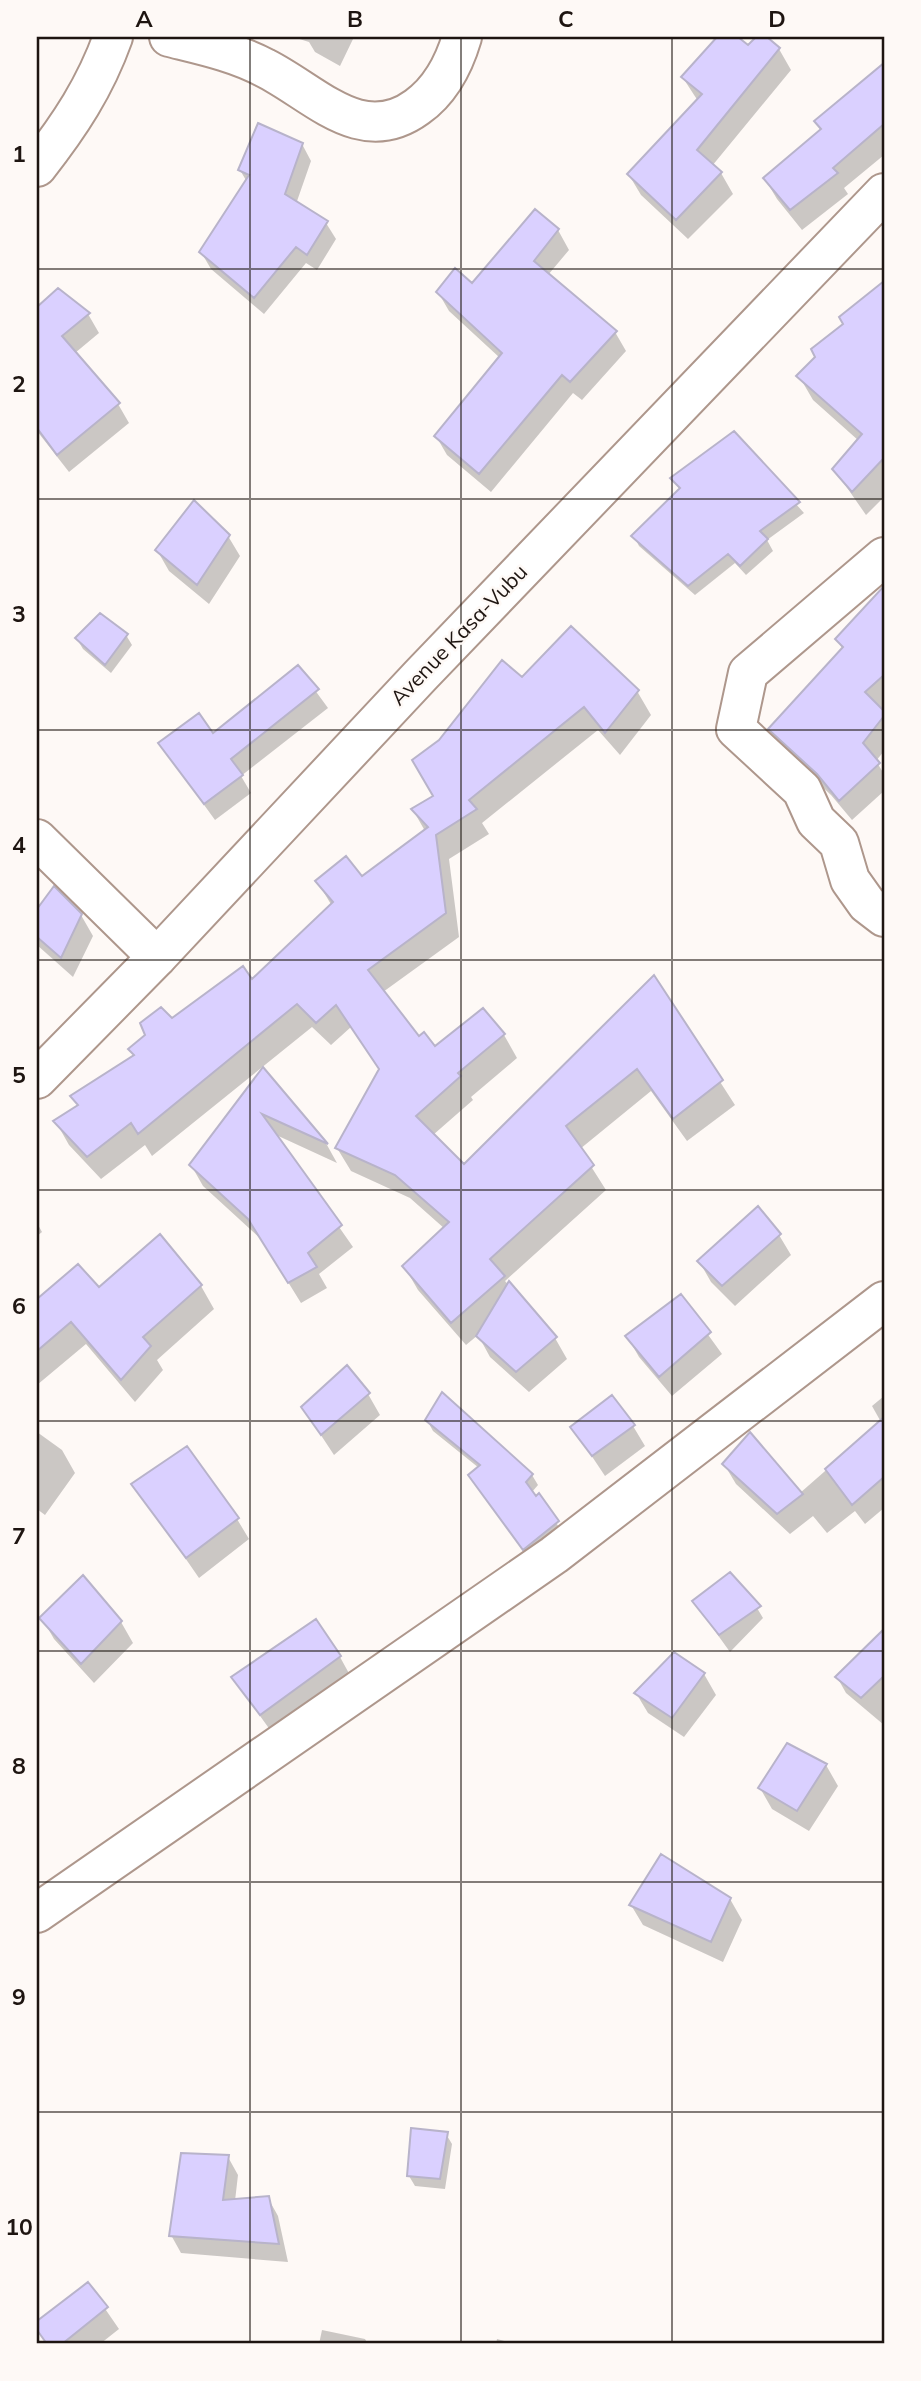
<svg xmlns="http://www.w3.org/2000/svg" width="921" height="2381" viewBox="0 0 921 2381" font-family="Mulish,sans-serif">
<rect width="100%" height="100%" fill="#fef9f6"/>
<!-- shadow -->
<path fill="#0003" d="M 293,37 L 354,37 L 340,66 L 315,52 L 309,42 Z
M 720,37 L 735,37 L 749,47 L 758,37 L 765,37 L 779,49 L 791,70 L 712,166 L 721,173 L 733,194 L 688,239 L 641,195 L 629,175 L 698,101 L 683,78 Z
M 879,69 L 884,76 L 884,155 L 844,188 L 848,194 L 802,230 L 777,199 L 765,179 L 821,131 L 816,122 Z
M 302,144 L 311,161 L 296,204 L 326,223 L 336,239 L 317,270 L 306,263 L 264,314 L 211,269 L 201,252 L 247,182 L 240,170 Z
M 558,230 L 569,250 L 548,275 L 615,332 L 626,351 L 582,400 L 573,393 L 491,492 L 447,455 L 436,436 L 500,358 L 449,311 L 438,292 L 472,285 Z
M 884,284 L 884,497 L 866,515 L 834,469 L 859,441 L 813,400 L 799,376 L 845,324 L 841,317 Z
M 58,291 L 88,314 L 99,333 L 75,353 L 118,404 L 129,423 L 69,472 L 37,431 L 37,311 Z
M 733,434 L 804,513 L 767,540 L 773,551 L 746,575 L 735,563 L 695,595 L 639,546 L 634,536 L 680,490 L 672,478 Z
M 228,536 L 240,556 L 209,604 L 169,571 L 157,550 Z
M 884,589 L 884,706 L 881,709 L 884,713 L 884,751 L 876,761 L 884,774 L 884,791 L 852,820 L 831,795 L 783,750 L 771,729 L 843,650 L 837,639 Z
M 126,635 L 132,645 L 111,673 L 83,649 L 77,639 Z
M 298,667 L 328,708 L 241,776 L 251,793 L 215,820 L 160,744 L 213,736 Z
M 522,679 L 637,691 L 651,715 L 620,755 L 598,730 L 482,823 L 489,834 L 449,859 L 459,937 L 383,992 L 419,1038 L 435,1048 L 483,1010 L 504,1035 L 517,1058 L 471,1097 L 473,1100 L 433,1135 L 464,1166 L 653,978 L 735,1105 L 687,1141 L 651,1091 L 580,1149 L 606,1190 L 505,1281 L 555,1338 L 567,1359 L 529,1392 L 490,1357 L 478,1335 L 466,1345 L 418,1290 L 404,1266 L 445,1229 L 410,1198 L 351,1171 L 337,1148 L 380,1071 L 351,1027 L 331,1045 L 312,1027 L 152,1156 L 145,1145 L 101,1179 L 69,1145 L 56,1122 L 79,1107 L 72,1096 L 135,1057 L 131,1049 L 171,1020 L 252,982 L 332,906 L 317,881 L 362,878 L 425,831 L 413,810 L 436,797 Z
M 54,889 L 81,915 L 93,936 L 73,977 L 37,945 L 37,912 Z
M 263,1070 L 327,1145 L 337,1163 L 274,1134 L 353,1247 L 319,1274 L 327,1288 L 301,1303 L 262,1240 L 203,1186 L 191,1165 Z
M 37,1223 L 42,1232 L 37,1236 Z
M 779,1235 L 791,1255 L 735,1306 L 711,1282 L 699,1261 Z
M 78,1267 L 99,1290 L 201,1286 L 214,1309 L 157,1360 L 163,1370 L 135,1402 L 86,1344 L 37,1385 L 37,1301 Z
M 680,1296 L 722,1354 L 672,1396 L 639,1357 L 627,1336 Z
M 368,1394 L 380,1415 L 334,1455 L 303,1408 Z
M 884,1396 L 884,1508 L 865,1524 L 855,1511 L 827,1533 L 813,1516 L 790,1534 L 736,1484 L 724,1464 L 800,1493 L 881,1422 L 872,1406 Z
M 427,1420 L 532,1475 L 538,1485 L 532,1492 L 563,1532 L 530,1559 L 476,1485 L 479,1468 L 433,1431 Z
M 633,1426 L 645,1446 L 605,1476 L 573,1428 Z
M 37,1432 L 62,1450 L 75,1473 L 45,1515 L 37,1509 Z
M 134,1484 L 237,1519 L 249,1539 L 199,1578 Z
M 751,1598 L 763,1618 L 730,1652 L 694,1602 Z
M 42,1618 L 121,1622 L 133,1643 L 94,1683 L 54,1639 Z
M 874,1641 L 884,1651 L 884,1725 L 846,1693 L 837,1677 Z
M 340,1657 L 351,1677 L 273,1734 L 233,1678 Z
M 704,1674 L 716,1695 L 684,1737 L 648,1713 L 636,1693 Z
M 826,1765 L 838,1786 L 809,1831 L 772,1809 L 760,1788 Z
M 730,1899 L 742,1920 L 723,1962 L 643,1925 L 631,1905 Z
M 446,2134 L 452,2144 L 445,2189 L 415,2186 L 409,2176 Z
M 228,2157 L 238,2175 L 235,2201 L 268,2198 L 278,2216 L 288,2262 L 181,2253 L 171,2235 Z
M 88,2284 L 119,2329 L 100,2344 L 46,2344 L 37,2324 Z
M 322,2330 L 365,2339 L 368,2344 L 319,2344 Z
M 497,2339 L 516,2344 L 496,2344 Z"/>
<!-- building -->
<path fill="#dad0ff" stroke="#b8b3ca" stroke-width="2" d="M 717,37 L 738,37 L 748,45 L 756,37 L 767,37 L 780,48 L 697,150 L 722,172 L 676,220 L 627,174 L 702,94 L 681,77 Z
M 884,63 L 884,124 L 833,168 L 838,173 L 790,210 L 763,178 L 821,129 L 814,121 Z
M 258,123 L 303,143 L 285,194 L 328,221 L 307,255 L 296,247 L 254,298 L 199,252 L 249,175 L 238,170 Z
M 535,209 L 559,229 L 534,261 L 617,331 L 570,382 L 562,375 L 479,474 L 434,436 L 502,353 L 436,292 L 455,268 L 472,283 Z
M 884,281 L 884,458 L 852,492 L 832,469 L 862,434 L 796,376 L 815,357 L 811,349 L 843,324 L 839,317 Z
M 58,288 L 90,313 L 62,336 L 120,403 L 57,455 L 37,428 L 37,307 Z
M 734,431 L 800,502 L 760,531 L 768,539 L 740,566 L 728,554 L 688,586 L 631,536 L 680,488 L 670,478 Z
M 194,500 L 230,535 L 197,585 L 155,550 Z
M 884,586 L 884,675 L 865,692 L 884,711 L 884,716 L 863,743 L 880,763 L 839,801 L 817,774 L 768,729 L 843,647 L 835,639 Z
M 100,613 L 128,634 L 105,665 L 75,638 Z
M 571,626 L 639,690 L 605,733 L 584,707 L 469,800 L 477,809 L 436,835 L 446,913 L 368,970 L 419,1036 L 424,1032 L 435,1046 L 483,1008 L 505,1034 L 458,1073 L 461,1076 L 416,1116 L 464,1164 L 654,975 L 723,1080 L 673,1119 L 637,1069 L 566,1126 L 594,1165 L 490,1259 L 505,1276 L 451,1323 L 402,1266 L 449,1222 L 395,1175 L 335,1148 L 379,1069 L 336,1005 L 316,1023 L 297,1004 L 138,1134 L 131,1123 L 87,1157 L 53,1121 L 78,1105 L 70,1096 L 134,1055 L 128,1049 L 145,1035 L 140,1023 L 161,1007 L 172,1018 L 243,966 L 252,979 L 333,902 L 315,881 L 346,856 L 362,876 L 428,827 L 411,809 L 433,796 L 412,760 L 439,740 L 502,660 L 522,677 Z
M 298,665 L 319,689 L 231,759 L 243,775 L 204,804 L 158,743 L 199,713 L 213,733 Z
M 54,886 L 82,914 L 61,958 L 37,937 L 37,909 Z
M 263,1067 L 328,1144 L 262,1114 L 342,1225 L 308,1253 L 317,1267 L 288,1283 L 248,1219 L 189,1165 Z
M 758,1206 L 781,1234 L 722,1286 L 697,1261 Z
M 160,1234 L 202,1285 L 143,1337 L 151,1346 L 121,1380 L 71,1322 L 37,1351 L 37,1299 L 78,1264 L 99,1287 Z
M 509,1281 L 557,1337 L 516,1372 L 476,1336 Z
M 681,1294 L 711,1332 L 659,1377 L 625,1336 Z
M 347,1365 L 370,1393 L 321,1435 L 301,1407 Z
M 442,1392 L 533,1474 L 526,1482 L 536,1496 L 539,1493 L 559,1521 L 523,1550 L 468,1475 L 480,1465 L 425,1420 Z
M 612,1395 L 635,1425 L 592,1456 L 570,1427 Z
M 884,1417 L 884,1477 L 852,1505 L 825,1469 Z
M 750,1432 L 803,1494 L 777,1514 L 722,1464 Z
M 187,1446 L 239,1518 L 186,1558 L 131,1484 Z
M 730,1572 L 761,1606 L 719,1635 L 692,1601 Z
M 83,1575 L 122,1621 L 81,1664 L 39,1618 Z
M 316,1619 L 341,1656 L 260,1715 L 231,1677 Z
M 884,1629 L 884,1676 L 861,1698 L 835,1677 Z
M 674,1652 L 705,1673 L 672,1718 L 634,1693 Z
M 787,1743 L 827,1764 L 797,1811 L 758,1788 Z
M 661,1854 L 731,1898 L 711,1942 L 629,1905 Z
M 411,2128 L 448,2132 L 440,2179 L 407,2176 Z
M 181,2153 L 229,2155 L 223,2200 L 269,2196 L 279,2244 L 169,2236 Z
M 88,2282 L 108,2307 L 62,2344 L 47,2344 L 37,2330 L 37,2321 Z"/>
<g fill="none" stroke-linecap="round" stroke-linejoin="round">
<!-- minor casing -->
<g stroke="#ae978c" stroke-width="42">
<path id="minor" d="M 169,37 C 201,45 235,52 265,68 C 315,93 361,148 417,107 C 441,90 454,64 462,37
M 37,167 C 70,125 95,87 113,37
M 884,557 L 748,673 L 736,729 L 802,790 L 816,821 L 839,843 L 850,880 L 867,904 L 884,917
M 37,839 L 157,957
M 37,1913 L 554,1555 L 884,1301"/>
</g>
<!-- trunk casing -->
<g stroke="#ae978c" stroke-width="42">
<path id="trunk" d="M 37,1079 L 157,957 L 421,675 L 884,193"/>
</g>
<!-- minor -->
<use href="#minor" stroke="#fff" stroke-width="38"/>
<!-- trunk -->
<use href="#trunk" stroke="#fff" stroke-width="38"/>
</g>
<!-- grid -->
<path fill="none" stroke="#1e1511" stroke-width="2" stroke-opacity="0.55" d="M 250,37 L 250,2344M 461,37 L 461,2344M 672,37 L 672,2344M 37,269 L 884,269M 37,499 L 884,499M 37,730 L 884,730M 37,960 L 884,960M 37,1190 L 884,1190M 37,1421 L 884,1421M 37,1651 L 884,1651M 37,1882 L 884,1882M 37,2112 L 884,2112"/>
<g text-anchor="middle" stroke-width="5" stroke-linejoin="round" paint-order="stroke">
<!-- street labels -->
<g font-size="21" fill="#1e1511" stroke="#fef9f6">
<text transform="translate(459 635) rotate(-46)" y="7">Avenue Kasa-Vubu</text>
</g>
</g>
<!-- border -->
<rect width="921" height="2381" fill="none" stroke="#fef9f6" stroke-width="77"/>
<rect x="38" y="38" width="845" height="2304" fill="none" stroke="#1e1511" stroke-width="2.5"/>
<g font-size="23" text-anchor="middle" font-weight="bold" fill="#1e1511">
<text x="144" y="27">A</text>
<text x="355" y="27">B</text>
<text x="566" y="27">C</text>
<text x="777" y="27">D</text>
<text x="19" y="162">1</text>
<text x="19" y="392">2</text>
<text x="19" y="622">3</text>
<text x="19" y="853">4</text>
<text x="19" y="1083">5</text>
<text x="19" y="1314">6</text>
<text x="19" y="1544">7</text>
<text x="19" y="1774">8</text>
<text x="19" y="2005">9</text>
<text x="19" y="2235">10</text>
</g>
</svg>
